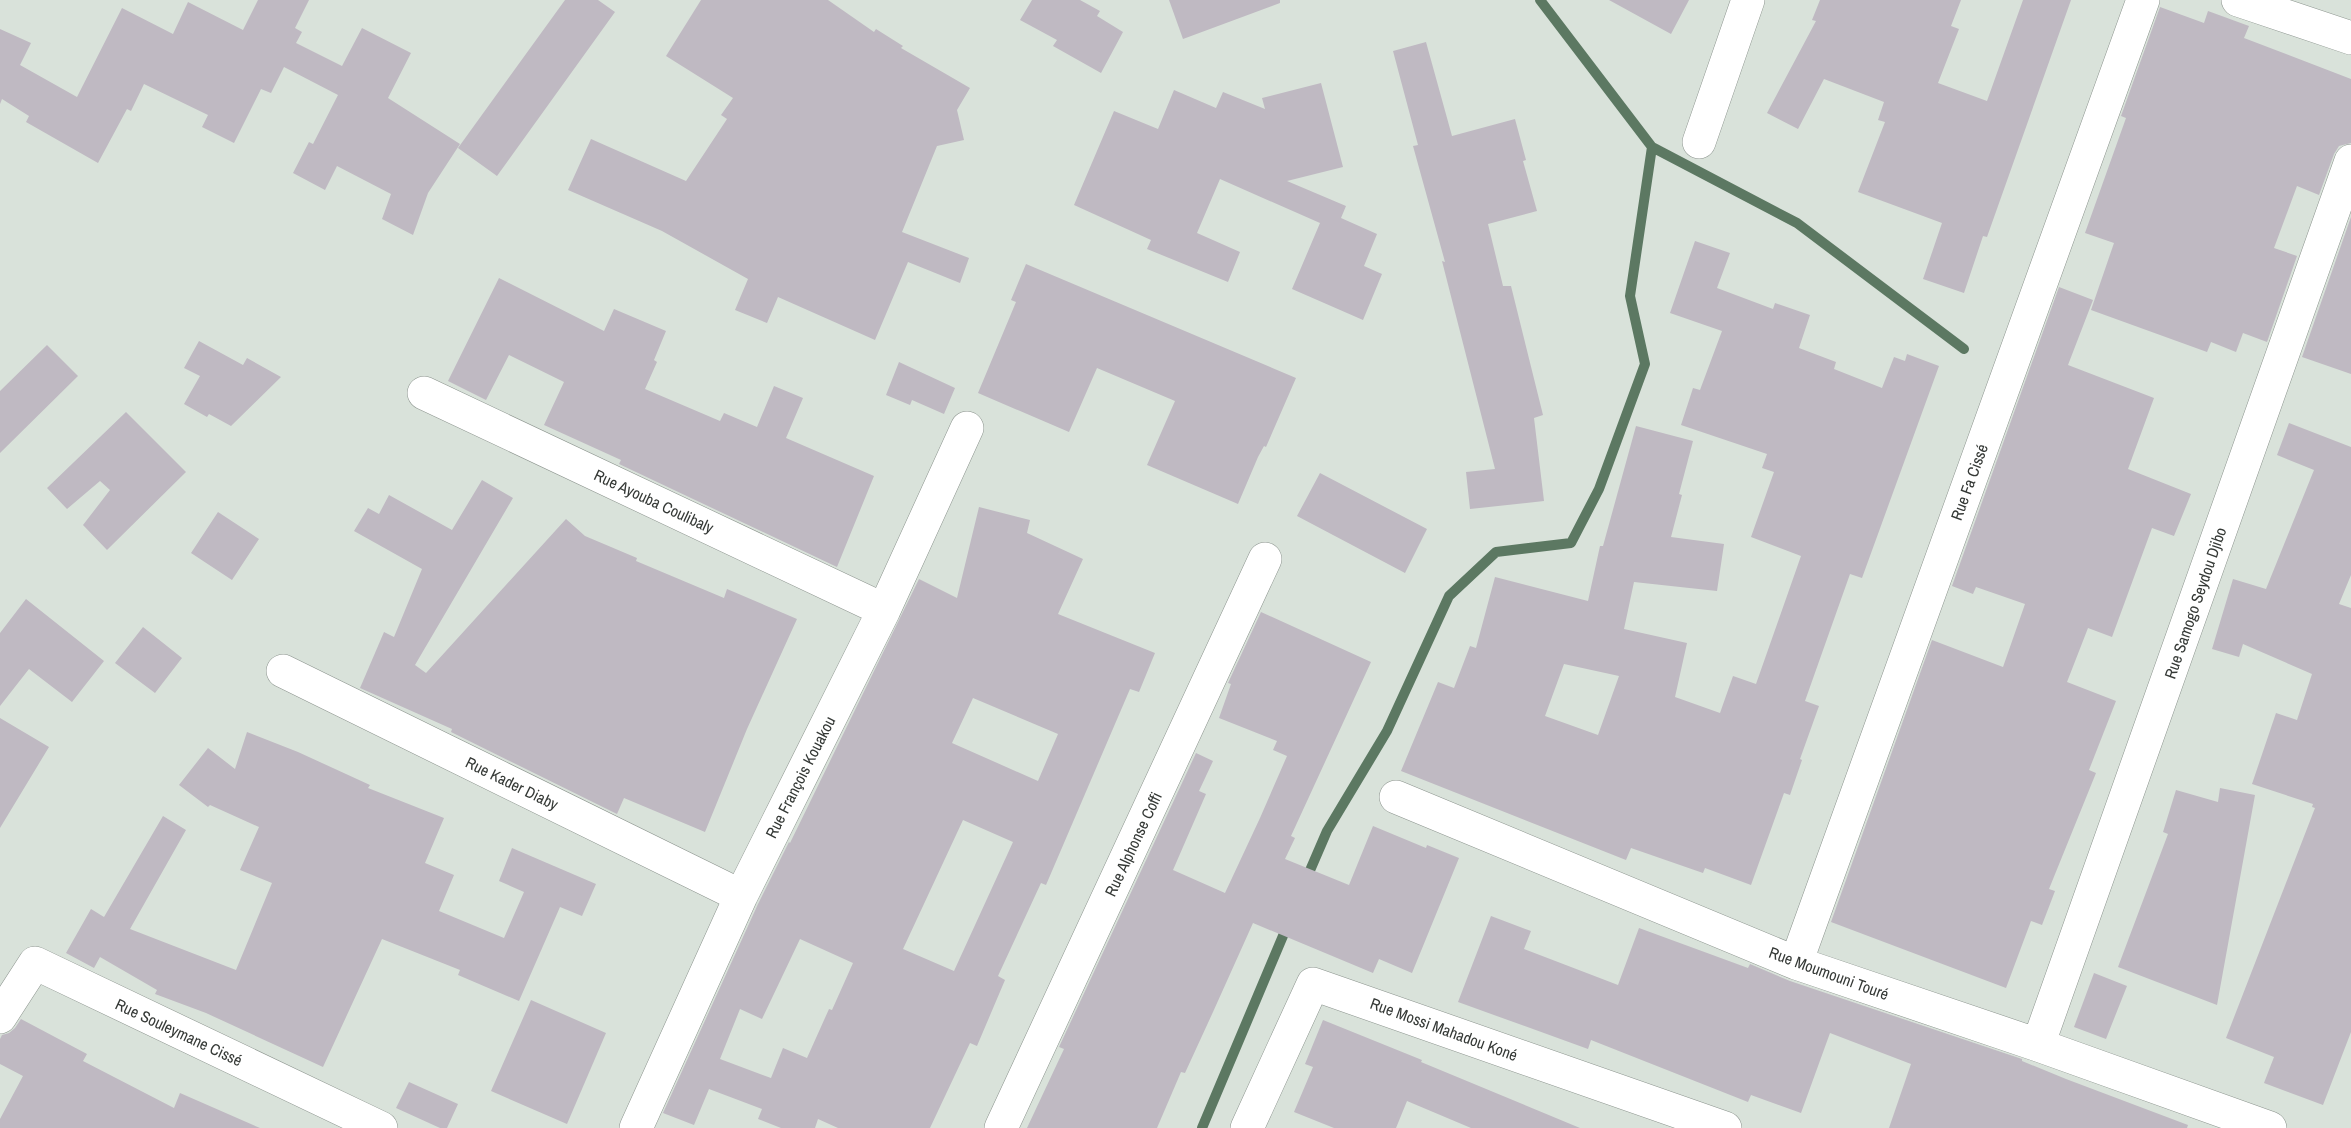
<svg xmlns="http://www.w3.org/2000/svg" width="2351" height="1128" viewBox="0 0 2351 1128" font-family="'Archivo Narrow',sans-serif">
<rect width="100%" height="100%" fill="#d9e2da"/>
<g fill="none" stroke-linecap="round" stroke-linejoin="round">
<!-- stream -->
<path stroke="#5c7862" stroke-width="10" d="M 1540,0 L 1652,147 L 1797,223 L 1964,349
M 1305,882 L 1327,831 L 1387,731 L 1449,596 L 1496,552 L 1571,543 L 1599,489 L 1645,364 L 1630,296 L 1652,147
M 1202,1128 L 1288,924"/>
</g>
<!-- building -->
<path fill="#bfb9c2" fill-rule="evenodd" d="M 258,0 L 309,0 L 295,28 L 302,32 L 296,43 L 342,66 L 362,28 L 411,53 L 388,98 L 460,144 L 428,193 L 413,235 L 382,219 L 391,194 L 337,166 L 325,190 L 293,173 L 309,142 L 313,144 L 338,95 L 284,67 L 271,93 L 261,89 L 234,143 L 202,127 L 208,115 L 144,84 L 131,111 L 127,109 L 98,163 L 26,122 L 29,116 L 2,99 L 0,104 L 0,29 L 31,43 L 20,65 L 77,97 L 122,8 L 173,34 L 188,2 L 243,30 Z
M 565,0 L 598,0 L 615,12 L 497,176 L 458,148 Z
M 701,0 L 828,0 L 874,32 L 876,29 L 903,46 L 901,48 L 970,88 L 957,110 L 964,140 L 937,146 L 902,232 L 969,258 L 960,283 L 908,262 L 875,340 L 778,297 L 767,323 L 735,310 L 748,279 L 662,231 L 568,190 L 591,139 L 686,181 L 727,119 L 721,115 L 733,98 L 666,56 Z
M 1032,0 L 1080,0 L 1100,11 L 1097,16 L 1123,32 L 1101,73 L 1053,46 L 1057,40 L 1020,20 Z
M 1169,0 L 1280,0 L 1280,3 L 1183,39 Z
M 1609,0 L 1689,0 L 1671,34 Z
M 1820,0 L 1961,0 L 1951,26 L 1959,29 L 1938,83 L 1987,101 L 2023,0 L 2071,0 L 1987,237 L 1983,236 L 1964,293 L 1923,279 L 1942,223 L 1858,192 L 1885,122 L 1878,120 L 1884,102 L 1824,79 L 1798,129 L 1767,113 L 1816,21 L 1812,20 Z
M 2160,7 L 2204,23 L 2208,11 L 2249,26 L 2244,38 L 2351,79 L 2351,143 L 2339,146 L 2334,154 L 2319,195 L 2297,186 L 2274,248 L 2297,256 L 2267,342 L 2243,333 L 2236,352 L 2211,342 L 2207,352 L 2091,310 L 2114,243 L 2085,233 L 2126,118 L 2121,116 Z
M 1426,42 L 1452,136 L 1515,119 L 1526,160 L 1523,161 L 1537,211 L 1488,224 L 1503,286 L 1511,286 L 1543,415 L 1534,418 L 1544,501 L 1470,509 L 1466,472 L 1495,469 L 1442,261 L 1445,262 L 1413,146 L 1418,145 L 1393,51 Z
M 1321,83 L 1343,167 L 1287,181 L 1346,206 L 1341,218 L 1377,234 L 1364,266 L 1382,274 L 1363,320 L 1292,289 L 1320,223 L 1220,179 L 1197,233 L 1240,252 L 1228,282 L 1147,249 L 1151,240 L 1074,205 L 1114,111 L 1158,129 L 1174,90 L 1216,108 L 1223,92 L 1265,109 L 1262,98 Z
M 2351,217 L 2351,374 L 2302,357 Z
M 1695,241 L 1730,253 L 1717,288 L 1773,309 L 1775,303 L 1810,315 L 1799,348 L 1836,362 L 1834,369 L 1882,388 L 1894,357 L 1905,361 L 1907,354 L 1939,366 L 1862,578 L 1850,574 L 1805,701 L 1819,706 L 1800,759 L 1802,760 L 1790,795 L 1784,793 L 1751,885 L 1705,868 L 1703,873 L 1631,848 L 1626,860 L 1401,771 L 1438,682 L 1454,688 L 1470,646 L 1476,648 L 1495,577 L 1588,601 L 1600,546 L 1603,546 L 1636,426 L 1693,441 L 1679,494 L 1682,495 L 1671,537 L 1724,544 L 1717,591 L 1634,582 L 1624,629 L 1687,643 L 1675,697 L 1720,713 L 1733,676 L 1756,684 L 1801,556 L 1751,537 L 1774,472 L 1762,468 L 1767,454 L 1681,425 L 1693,388 L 1700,390 L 1722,331 L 1670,313 ZM 1564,664 L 1619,676 L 1598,735 L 1545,716 Z
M 1026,264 L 1296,378 L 1266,447 L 1264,446 L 1258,457 L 1238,504 L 1147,465 L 1175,401 L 1097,368 L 1069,432 L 978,393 L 1016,302 L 1011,300 Z
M 499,278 L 604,331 L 614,309 L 666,331 L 654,360 L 657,362 L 645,389 L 720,421 L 724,413 L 757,427 L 774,386 L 803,398 L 786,438 L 874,476 L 837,567 L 619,464 L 621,460 L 544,425 L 564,382 L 509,355 L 486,400 L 448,381 Z
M 2059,287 L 2093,300 L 2068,365 L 2154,398 L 2128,469 L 2191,494 L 2174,536 L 2152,528 L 2112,637 L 2088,628 L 2067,682 L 2116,701 L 2089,770 L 2096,773 L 2049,889 L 2055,891 L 2042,925 L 2031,921 L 2006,988 L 1831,922 L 1932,640 L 2003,667 L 2025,604 L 1976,587 L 1973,594 L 1952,586 Z
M 199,341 L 243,365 L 247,358 L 281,377 L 231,426 L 209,414 L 207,417 L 184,404 L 200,376 L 184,368 Z
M 47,345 L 78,376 L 0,453 L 0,391 Z
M 899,362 L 955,388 L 944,414 L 912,400 L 910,405 L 886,395 Z
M 126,412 L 186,472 L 107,550 L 83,525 L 110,490 L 100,481 L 67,509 L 47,488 Z
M 2289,423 L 2351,447 L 2351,575 L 2339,604 L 2351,608 L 2351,1032 L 2323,1105 L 2264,1083 L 2274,1057 L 2226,1038 L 2315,808 L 2312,807 L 2313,804 L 2252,784 L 2276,713 L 2297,720 L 2312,674 L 2243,644 L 2239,657 L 2212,649 L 2233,579 L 2266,589 L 2314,470 L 2277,455 Z
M 1320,473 L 1427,529 L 1405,573 L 1297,516 Z
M 482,480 L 513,498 L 415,665 L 426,673 L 566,519 L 585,536 L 637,558 L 636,561 L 724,598 L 727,589 L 797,619 L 747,729 L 705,832 L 624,798 L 617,814 L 451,732 L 452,729 L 360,688 L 384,632 L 394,637 L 422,569 L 354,531 L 368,508 L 379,514 L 389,495 L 452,530 Z
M 979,507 L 1030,520 L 1027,533 L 1083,559 L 1058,614 L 1155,653 L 1139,692 L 1130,689 L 1046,885 L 1041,883 L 998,976 L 1005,980 L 977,1046 L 970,1043 L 930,1128 L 838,1128 L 818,1119 L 815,1128 L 781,1128 L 758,1119 L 762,1109 L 709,1089 L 694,1125 L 663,1113 L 758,904 L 789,842 L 790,843 L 919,579 L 957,598 ZM 973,698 L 1058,734 L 1038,781 L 952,743 ZM 963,820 L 1013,842 L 954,971 L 903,949 ZM 800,939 L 853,963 L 832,1010 L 829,1009 L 807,1058 L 783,1048 L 771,1078 L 720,1059 L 740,1009 L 762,1019 Z
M 218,512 L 259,539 L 232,580 L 191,553 Z
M 26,599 L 104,661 L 72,702 L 29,669 L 0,706 L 0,633 Z
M 1261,612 L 1371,662 L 1291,836 L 1295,838 L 1285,859 L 1349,885 L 1373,826 L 1426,848 L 1427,845 L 1459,858 L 1412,973 L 1379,959 L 1373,973 L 1253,923 L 1213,1012 L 1185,1073 L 1181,1072 L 1157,1128 L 1027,1128 L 1064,1049 L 1059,1047 L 1196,753 L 1213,761 L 1199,791 L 1206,794 L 1173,870 L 1225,893 L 1260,818 L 1287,756 L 1273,750 L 1277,741 L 1219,718 L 1231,684 L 1228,683 Z
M 143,627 L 182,658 L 155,693 L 115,663 Z
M 0,718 L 49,747 L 0,828 Z
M 247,732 L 298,752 L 370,785 L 368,788 L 444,818 L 425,863 L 454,875 L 439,911 L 504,938 L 524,892 L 499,881 L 512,848 L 596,884 L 582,916 L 560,907 L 519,1001 L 458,975 L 460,970 L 382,939 L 323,1067 L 206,1013 L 155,994 L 157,990 L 100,957 L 94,968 L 66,953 L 91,909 L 104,917 L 163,816 L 186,830 L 130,929 L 236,970 L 272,883 L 240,870 L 259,827 L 210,805 L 208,807 L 179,785 L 208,748 L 235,769 Z
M 2220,788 L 2255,795 L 2217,1005 L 2118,967 L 2168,834 L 2163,832 L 2176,790 L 2218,802 Z
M 1491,916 L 1531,931 L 1524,949 L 1618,985 L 1639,928 L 1748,968 L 1750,964 L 1790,981 L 2022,1059 L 2022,1061 L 2066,1079 L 2188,1125 L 2187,1128 L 1889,1128 L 1911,1064 L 1830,1033 L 1801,1113 L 1751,1095 L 1748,1102 L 1591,1040 L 1588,1049 L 1458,1002 Z
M 2094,973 L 2127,986 L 2106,1039 L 2074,1027 Z
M 531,1000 L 606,1033 L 567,1124 L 491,1091 Z
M 21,1019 L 87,1054 L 83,1061 L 174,1108 L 180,1093 L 260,1128 L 0,1128 L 0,1119 L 23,1076 L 0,1064 L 0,1039 L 2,1035 L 9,1033 L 15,1028 Z
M 1323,1020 L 1422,1060 L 1421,1062 L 1580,1128 L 1471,1128 L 1407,1101 L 1396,1128 L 1334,1128 L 1294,1112 L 1313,1067 L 1305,1064 Z
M 409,1082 L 458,1104 L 447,1128 L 440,1128 L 396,1108 Z"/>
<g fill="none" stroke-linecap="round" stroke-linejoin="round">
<!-- minor casing -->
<g stroke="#8c948e" stroke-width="34">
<path id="minor" d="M 2238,0 L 2351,38
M 1699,142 L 1748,0
M 424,393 L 884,610
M 283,671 L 741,896
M 1396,797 L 1796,963 L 2038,1045 L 2270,1128
M 1796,963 L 2143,0
M 0,1017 L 35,963 L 381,1128
M 2038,1045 L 2351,161
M 636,1128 L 741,896 L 884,610 L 967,428
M 1001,1128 L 1265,559
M 1247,1128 L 1313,984 L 1725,1128"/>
</g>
<!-- minor -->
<use href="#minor" stroke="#fff" stroke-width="33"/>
</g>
<g text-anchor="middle" stroke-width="4.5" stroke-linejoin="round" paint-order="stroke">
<!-- street labels -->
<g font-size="16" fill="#353936" stroke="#fff">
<text transform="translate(1969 482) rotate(-70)" y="6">Rue Fa Cissé</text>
<text transform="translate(654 501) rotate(25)" y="6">Rue Ayouba Coulibaly</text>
<text transform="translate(2195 603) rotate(-71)" y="6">Rue Samogo Seydou Djibo</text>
<text transform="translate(800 777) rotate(-63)" y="6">Rue François Kouakou</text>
<text transform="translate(512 783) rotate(26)" y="6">Rue Kader Diaby</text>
<text transform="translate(1133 844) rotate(-65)" y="6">Rue Alphonse Coffi</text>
<text transform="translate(1829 973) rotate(20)" y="6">Rue Moumouni Touré</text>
<text transform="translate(1444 1029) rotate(20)" y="6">Rue Mossi Mahadou Koné</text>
<text transform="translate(179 1032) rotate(25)" y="6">Rue Souleymane Cissé</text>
</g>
</g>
</svg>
